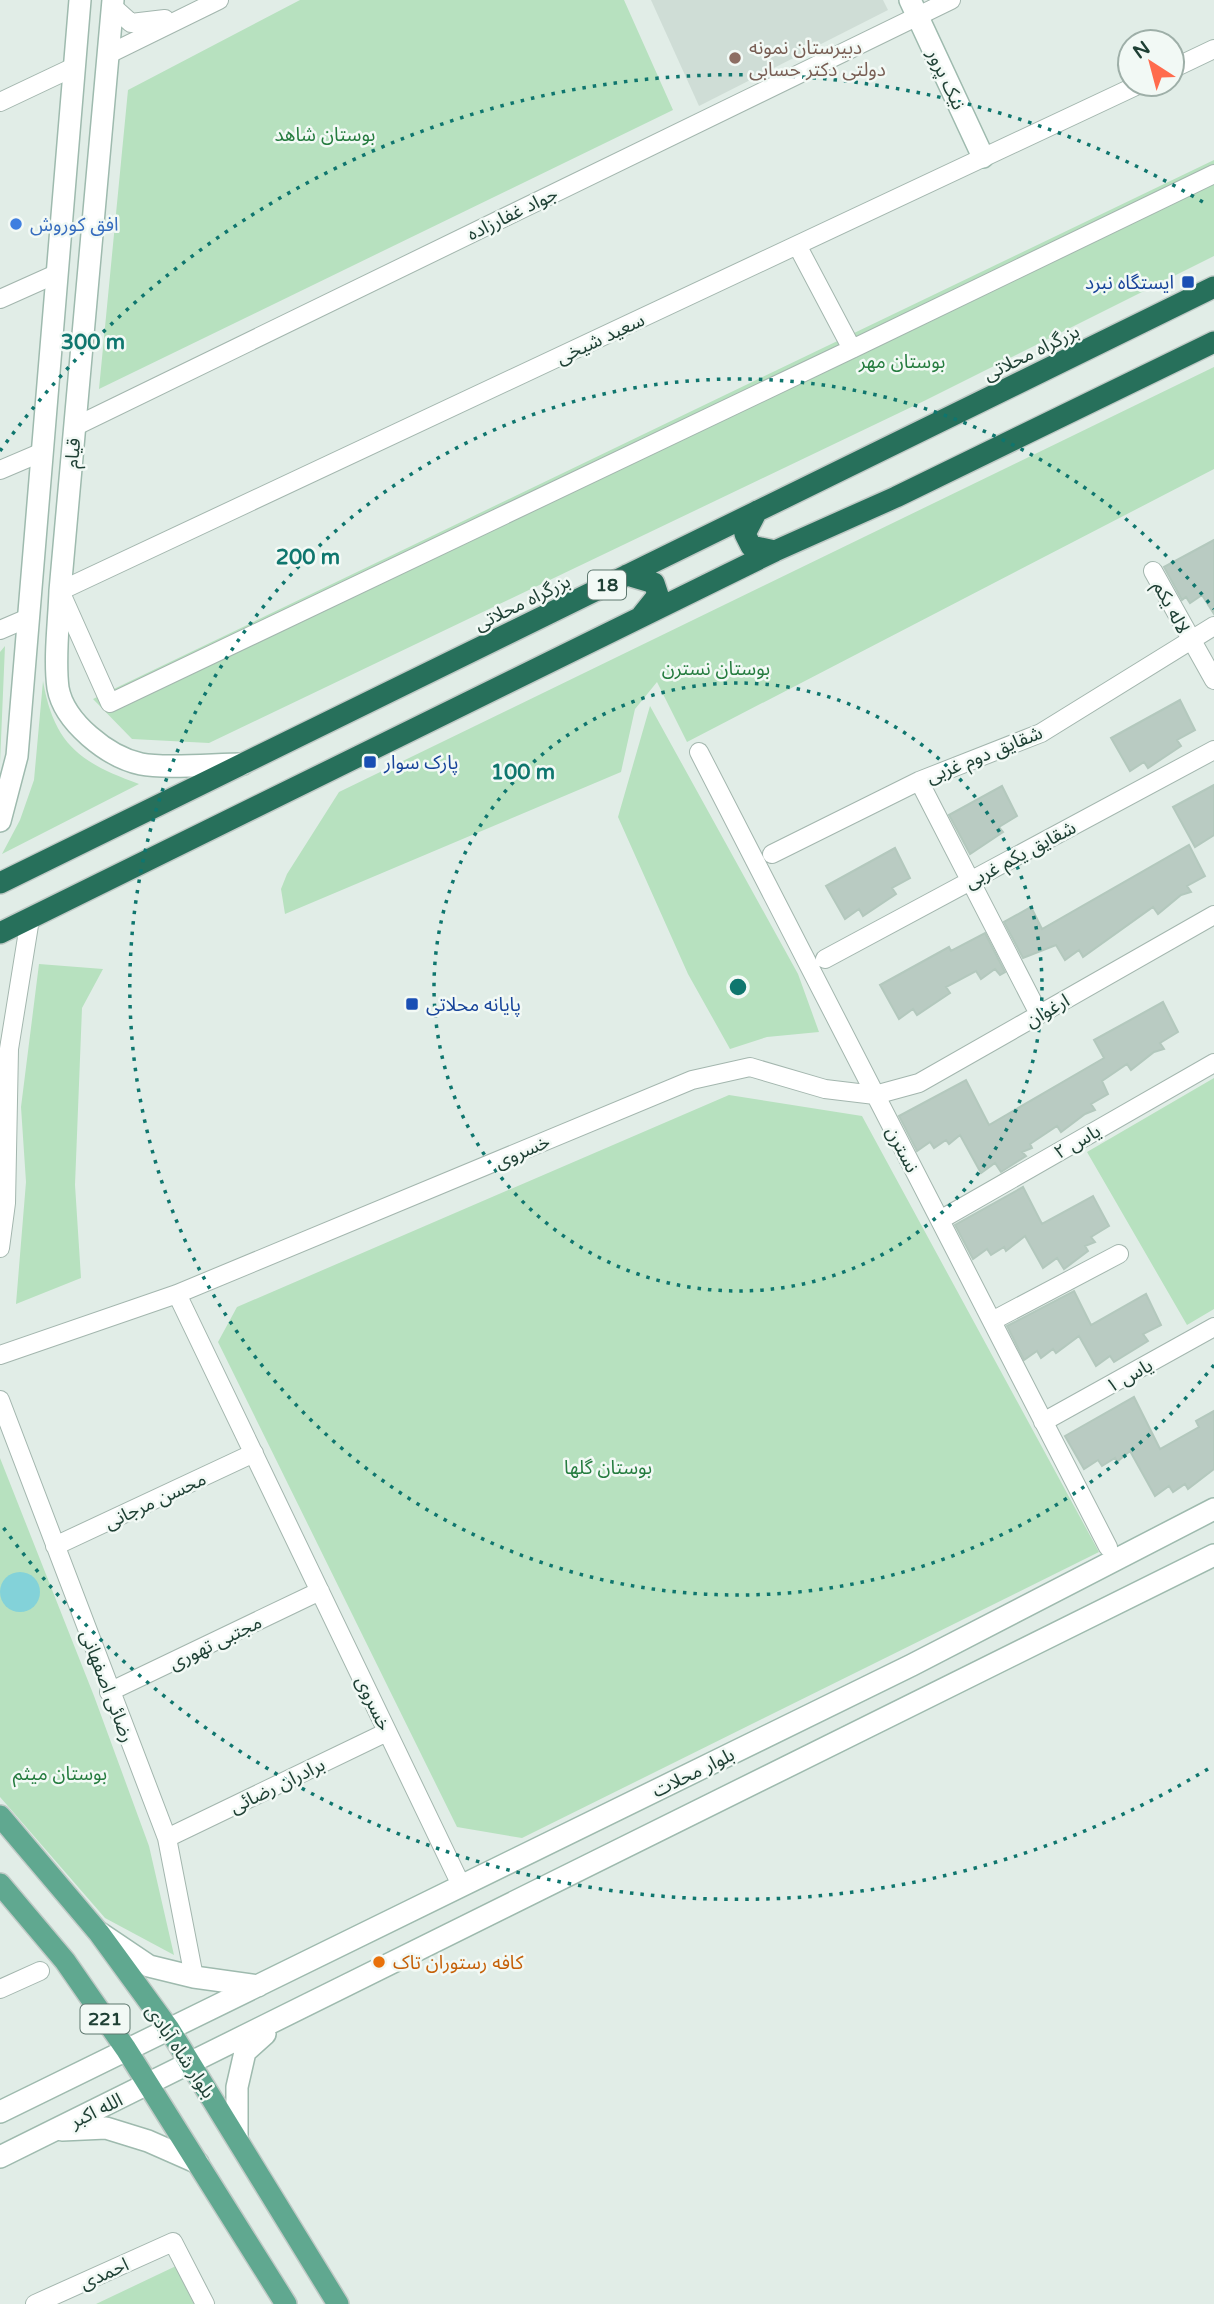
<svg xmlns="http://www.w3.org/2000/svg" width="1214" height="2304" viewBox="0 0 1214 2304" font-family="'Varela Round','Noto Sans Arabic',sans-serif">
<rect width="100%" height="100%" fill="#e1ede7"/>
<!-- built -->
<path fill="#cfddd6" d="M 651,0 L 883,0 L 888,10 L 699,106 Z"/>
<!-- green -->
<path fill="#b7e1bf" d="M 300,0 L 624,0 L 673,110 L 99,389 L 128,90 Z
M 1214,160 L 1214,256 L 924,401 L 209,743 L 132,739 L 93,699 Z
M 1214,367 L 1214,469 L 687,742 L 657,682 L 635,709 L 621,772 L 285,914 L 281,889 L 287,874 L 339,792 Z
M 5,646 L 0,763 L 0,652 Z
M 43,681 C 54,745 81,763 139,784 L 2,854 L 20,820 L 34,780 Z
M 650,706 L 798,974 L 819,1032 L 767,1037 L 730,1049 L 688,974 L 618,817 Z
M 39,964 L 103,969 L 82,1008 L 75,1185 L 81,1278 L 16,1304 L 26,1182 L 21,1107 Z
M 1214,1078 L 1214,1309 L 1187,1325 L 1087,1152 Z
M 729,1095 L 862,1116 L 1099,1552 L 522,1838 L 457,1827 L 218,1342 L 237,1307 Z
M 0,1458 L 94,1696 L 149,1846 L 174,1955 L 105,1918 L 0,1797 Z
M 176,2266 L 194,2304 L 96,2304 Z"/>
<!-- water -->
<path fill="#83d2d9" d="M0 1592a20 20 0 1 1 40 0a20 20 0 1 1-40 0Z"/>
<!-- building -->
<path fill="#b9cbc2" stroke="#b3c8bd" stroke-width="2" d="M 1214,540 L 1214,614 L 1202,595 L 1190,603 L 1186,597 L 1182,600 L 1164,567 Z
M 1180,700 L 1195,730 L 1177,740 L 1181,746 L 1148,768 L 1144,762 L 1130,771 L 1111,738 Z
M 1214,785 L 1214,835 L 1195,847 L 1173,807 Z
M 1002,786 L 1017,816 L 999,827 L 1003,832 L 970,854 L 949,815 Z
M 1189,845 L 1205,876 L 1187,886 L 1191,892 L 1181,895 L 1158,914 L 1153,907 L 1083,957 L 1079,950 L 1065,960 L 1056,945 L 1023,958 L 1004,922 L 1031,907 L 1042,929 Z
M 895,848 L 910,878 L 892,888 L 896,894 L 863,916 L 859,909 L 845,919 L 826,886 Z
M 985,933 L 1005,972 L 1000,975 L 995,969 L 981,979 L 976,971 L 946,987 L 950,993 L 917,1015 L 913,1009 L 899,1019 L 880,985 L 949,947 L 951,951 Z
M 1163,1002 L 1178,1032 L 1160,1043 L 1164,1049 L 1154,1052 L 1131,1070 L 1127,1064 L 1102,1081 L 1108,1094 L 1091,1104 L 1095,1110 L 1085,1114 L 1061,1132 L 1057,1126 L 1030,1144 L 1032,1148 L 1022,1152 L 1026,1156 L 1001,1172 L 995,1163 L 981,1173 L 960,1135 L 949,1144 L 946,1140 L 934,1148 L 930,1142 L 917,1151 L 899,1116 L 966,1080 L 989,1125 L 1104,1058 L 1094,1040 Z
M 1023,1187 L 1042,1224 L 1093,1196 L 1109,1226 L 1091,1237 L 1095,1242 L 1085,1246 L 1088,1251 L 1064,1269 L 1057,1258 L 1043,1268 L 1025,1236 L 1006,1251 L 1004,1247 L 991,1255 L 987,1249 L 973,1259 L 955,1225 Z
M 1074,1291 L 1091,1325 L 1146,1294 L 1161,1325 L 1143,1334 L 1148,1341 L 1114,1362 L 1110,1356 L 1096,1366 L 1079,1336 L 1056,1353 L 1053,1349 L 1041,1358 L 1037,1351 L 1024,1360 L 1007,1326 Z
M 1134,1397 L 1160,1449 L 1199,1427 L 1196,1421 L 1214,1411 L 1214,1469 L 1188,1489 L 1185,1484 L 1173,1492 L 1169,1486 L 1155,1496 L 1130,1451 L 1117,1462 L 1115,1458 L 1102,1466 L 1098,1460 L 1084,1469 L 1065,1436 Z"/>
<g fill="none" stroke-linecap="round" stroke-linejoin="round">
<!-- street casing -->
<g stroke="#a3b6ae" stroke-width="20">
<path id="street" d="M 112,6 L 131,23 L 165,19
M 109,54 L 219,0
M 1172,69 L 1214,49
M 0,102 L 74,67
M 797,245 L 852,349 L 110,703 L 60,591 C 420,422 780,253 1140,84
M 0,299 L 56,274
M 852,349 L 1214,174
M 74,427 L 951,0
M 0,470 L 40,453
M 1153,571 L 1214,680
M 0,630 L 28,618
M 699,752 L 1108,1547
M 919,781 L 1039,1014
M 772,854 L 919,781 L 1041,733 L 1214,626
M 825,959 L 1214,750
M 940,1220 L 1214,1063
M 0,1248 L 6,1203 L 9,1049 L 30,919
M 177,1294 L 461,1885
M 992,1321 L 1119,1254
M 0,1355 L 177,1294 L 692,1080 L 750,1067 L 825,1089 L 875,1095 L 919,1083 L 1214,915
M 0,1400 L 167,1838 L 194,1977
M 1043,1422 L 1214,1327
M 55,1546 L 254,1453
M 109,1692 L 320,1591
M 167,1838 L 387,1732
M 0,1989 L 40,1971
M 35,2304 L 173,2242 L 205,2304"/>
</g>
<!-- secondary casing -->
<g stroke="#9ebaae" stroke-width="24">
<path id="secondary" d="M 113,0 L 60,591 C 59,622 54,657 58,688 C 64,722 108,757 141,764 C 164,769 216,764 243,764
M 910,0 L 983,157
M 0,821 L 17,756 L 80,0
M 100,1933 L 149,1966 L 194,1977 L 258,1986
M 0,2112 L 912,1665 L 1214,1509
M 62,2130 L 106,2128 L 148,2141 L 198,2163
M 237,2138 L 237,2087 L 245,2052 L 265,2034
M 0,2157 L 1214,1555"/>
</g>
<!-- primary casing -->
<g stroke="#c0cac6" stroke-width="24">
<path id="primary" d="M 0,1816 L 99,1933 L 169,2029 L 338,2304
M 0,1884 L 65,1961 L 126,2049 L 286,2304"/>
</g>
<!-- highway casing -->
<g stroke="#c0cac6" stroke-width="24">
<path id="highway" d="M 757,511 L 745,534 L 751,546 L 775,551
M 627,575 L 654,583 L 658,595 L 642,615
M 0,883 L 1214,287
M 0,933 L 775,551 L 896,497 L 1214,342"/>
</g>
<!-- street -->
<use href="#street" stroke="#fff" stroke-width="18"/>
<!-- secondary -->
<use href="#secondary" stroke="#fff" stroke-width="21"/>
<!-- primary -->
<use href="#primary" stroke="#60a890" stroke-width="21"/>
<!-- highway -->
<use href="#highway" stroke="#27705b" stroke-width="21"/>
</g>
<!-- distance rings -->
<g fill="none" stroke="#0f766e" stroke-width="3.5" stroke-dasharray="3.5 7">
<circle cx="738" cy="987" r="304"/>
<path d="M1214 1365A608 608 0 1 1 1214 609"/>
<path d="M1208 1769A912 912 0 0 1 0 1523M0 451A912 912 0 0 1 1208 205"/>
</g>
<!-- markers -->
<circle fill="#8d6e63" stroke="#f2f9f5" stroke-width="2.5" cx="735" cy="58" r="7"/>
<circle fill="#3f7fe0" stroke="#f2f9f5" stroke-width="2.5" cx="16" cy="224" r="7"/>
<g fill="#1a4fb4" stroke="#f2f9f5" stroke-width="2.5">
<rect x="1181" y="275" width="14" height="14" rx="3.5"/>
<rect x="363" y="755" width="14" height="14" rx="3.5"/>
<rect x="405" y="997" width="14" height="14" rx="3.5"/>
</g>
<circle fill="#e8710a" stroke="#f2f9f5" stroke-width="2.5" cx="379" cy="1962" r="7"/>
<g text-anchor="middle" stroke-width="5" stroke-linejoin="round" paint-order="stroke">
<!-- shield labels -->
<g fill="#f2f9f5" stroke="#5e786f" stroke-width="2">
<rect x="588" y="570.5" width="38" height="29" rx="5"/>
<rect x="80.5" y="2004.5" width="49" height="29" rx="5"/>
</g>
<g font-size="18" font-weight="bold" fill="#1f4035">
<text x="607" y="591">18</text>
<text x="105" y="2025">221</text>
</g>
<!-- education labels -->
<g font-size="19" fill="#785e54" stroke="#f2f9f5" text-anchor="start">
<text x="749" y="54">دبیرستان نمونه<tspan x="749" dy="22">دولتی دکتر حسابی</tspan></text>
</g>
<!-- street labels -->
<g font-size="19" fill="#1f4035" stroke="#f2f9f5">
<text transform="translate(947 79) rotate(65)" y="7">نیک پرور</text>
<text transform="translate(512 213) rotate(-26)" y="7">جواد غفارزاده</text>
<text transform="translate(600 338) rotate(-25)" y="7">سعید شیخی</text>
<text transform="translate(1031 352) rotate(-26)" y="7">بزرگراه محلاتی</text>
<text transform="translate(72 453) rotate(-85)" y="7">قیام</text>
<text transform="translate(522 602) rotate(-26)" y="7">بزرگراه محلاتی</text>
<text transform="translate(1172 607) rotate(62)" y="7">لاله یکم</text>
<text transform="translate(984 754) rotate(-22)" y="7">شقایق دوم غربی</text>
<text transform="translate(1020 854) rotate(-28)" y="7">شقایق یکم غربی</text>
<text transform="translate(1047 1010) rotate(-30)" y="7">ارغوان</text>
<text transform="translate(1077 1141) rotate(-30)" y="7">یاس ۲</text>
<text transform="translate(903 1149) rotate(63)" y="7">نسترن</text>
<text transform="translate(522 1151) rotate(-23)" y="7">خسروی</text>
<text transform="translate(1129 1375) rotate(-29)" y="7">یاس ۱</text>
<text transform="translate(155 1500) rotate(-25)" y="7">محسن مرجانی</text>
<text transform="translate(215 1642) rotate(-26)" y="7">مجتبی تهوری</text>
<text transform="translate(108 1686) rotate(69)" y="7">رضائی اصفهانی</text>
<text transform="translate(374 1703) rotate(65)" y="7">خسروی</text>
<text transform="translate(693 1772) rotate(-26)" y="7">بلوار محلات</text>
<text transform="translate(277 1785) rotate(-26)" y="7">برادران رضائی</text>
<text transform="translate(181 2051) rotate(56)" y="7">بلوار شاه آبادی</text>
<text transform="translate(96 2110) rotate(-26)" y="7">الله اکبر</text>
<text transform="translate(104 2273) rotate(-24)" y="7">احمدی</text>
</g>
<!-- park labels -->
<g font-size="19" fill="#257c3f" stroke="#f2f9f5">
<text x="325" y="141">بوستان شاهد</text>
<text x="902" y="368">بوستان مهر</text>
<text x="716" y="675">بوستان نسترن</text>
<text x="608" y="1474">بوستان گلها</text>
<text x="60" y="1780">بوستان میثم</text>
</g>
<!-- shop labels -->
<g font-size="19" fill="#366cbe" stroke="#f2f9f5" text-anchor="start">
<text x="30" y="231">افق کوروش</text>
</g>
<!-- transit labels -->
<g font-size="19" fill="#164399" stroke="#f2f9f5" text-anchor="start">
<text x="1174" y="289" text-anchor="end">ایستگاه نبرد</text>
<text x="384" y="769">پارک سوار</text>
<text x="426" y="1011">پایانه محلاتی</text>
</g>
<!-- food labels -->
<g font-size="19" fill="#c56008" stroke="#f2f9f5" text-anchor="start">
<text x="393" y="1969">کافه رستوران تاک</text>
</g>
</g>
<circle cx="738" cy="987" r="10" fill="#0f766e" stroke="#f2f9f5" stroke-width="3.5"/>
<g font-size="21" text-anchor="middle" font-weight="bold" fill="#0f766e" stroke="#f2f9f5" stroke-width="5" stroke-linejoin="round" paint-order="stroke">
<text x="93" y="349">300 m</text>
<text x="308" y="564">200 m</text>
<text x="523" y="779">100 m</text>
</g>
<!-- north arrow -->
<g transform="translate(1151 63) rotate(324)"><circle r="33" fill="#f2f9f5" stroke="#9eafa8" stroke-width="2"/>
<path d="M0-5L12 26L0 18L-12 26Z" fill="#ff6b4d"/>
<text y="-10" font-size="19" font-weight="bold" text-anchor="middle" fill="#1f4035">N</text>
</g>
</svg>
